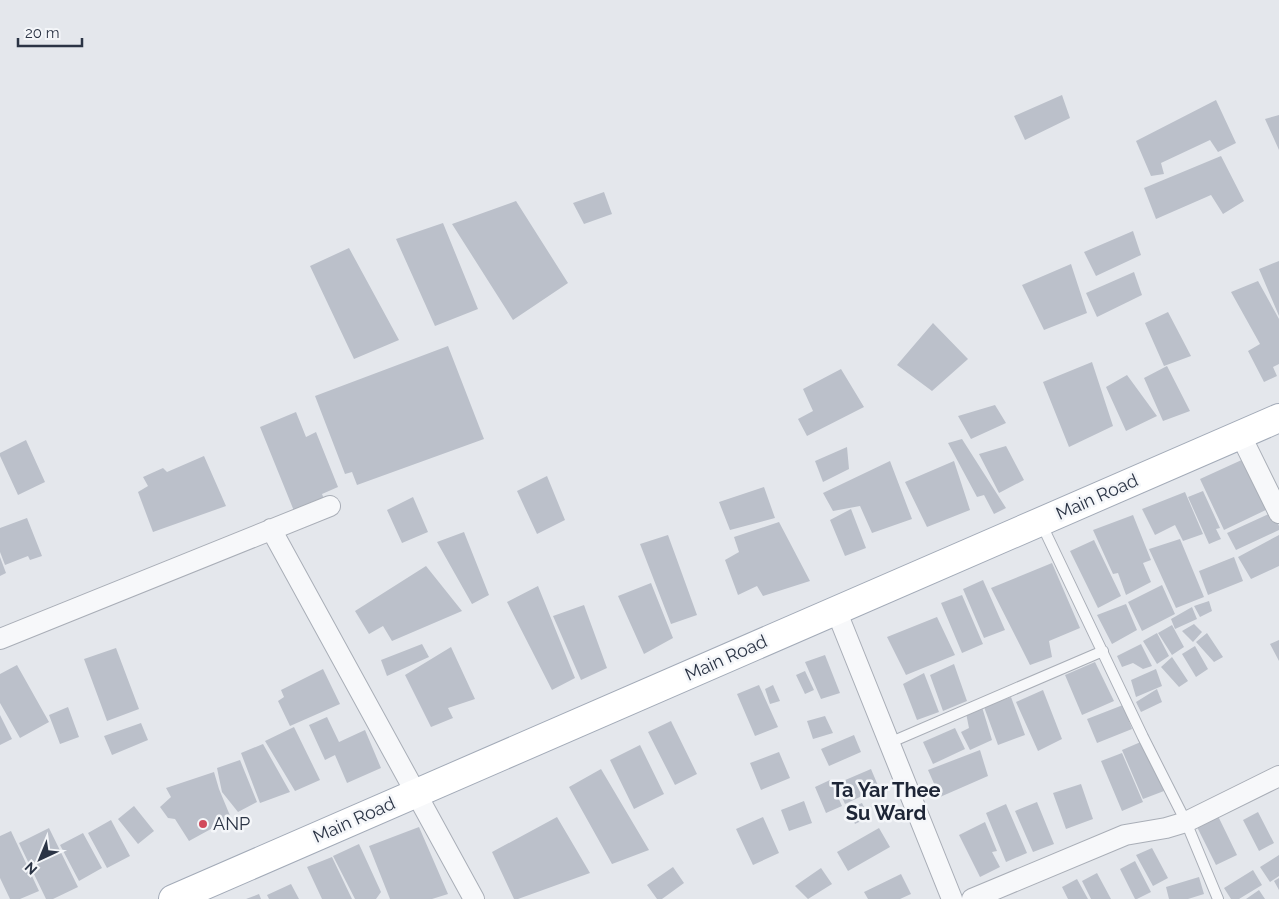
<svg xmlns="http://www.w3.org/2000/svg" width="1279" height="899" viewBox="0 0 1279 899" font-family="Raleway,sans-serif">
<rect width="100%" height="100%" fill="#e4e7ec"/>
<!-- building -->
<path fill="#bbc0ca" d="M 1062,95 L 1070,118 L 1025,140 L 1014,116 Z
M 1216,100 L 1236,143 L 1218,152 L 1210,140 L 1161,163 L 1164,174 L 1151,176 L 1136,141 Z
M 1279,115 L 1279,150 L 1265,119 Z
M 1221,156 L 1244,201 L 1223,214 L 1211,195 L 1156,219 L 1144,188 Z
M 604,192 L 612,214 L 584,224 L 573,203 Z
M 516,201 L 568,283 L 513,320 L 452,224 Z
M 443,223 L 478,309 L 435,326 L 396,239 Z
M 1133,231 L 1141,255 L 1096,276 L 1084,252 Z
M 349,248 L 399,340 L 354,359 L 310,266 Z
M 1279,261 L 1279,316 L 1259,269 Z
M 1071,264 L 1087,313 L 1044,330 L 1022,285 Z
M 1134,272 L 1142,295 L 1097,317 L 1086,293 Z
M 1258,281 L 1279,319 L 1279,364 L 1273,367 L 1277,376 L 1264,382 L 1248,351 L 1260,344 L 1231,292 Z
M 1168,312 L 1191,356 L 1164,366 L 1145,323 Z
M 933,323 L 968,359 L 932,391 L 897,365 Z
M 448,346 L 484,439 L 357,485 L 352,472 L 345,474 L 315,396 Z
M 1092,362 L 1113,426 L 1069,447 L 1043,382 Z
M 1167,366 L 1190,411 L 1163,421 L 1144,378 Z
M 841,369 L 864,407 L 807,436 L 798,419 L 813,411 L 803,389 Z
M 1127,375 L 1157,416 L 1126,431 L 1106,387 Z
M 995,405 L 1006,423 L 971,439 L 958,416 Z
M 296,412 L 306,437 L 316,432 L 338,487 L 322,494 L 324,499 L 294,511 L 260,427 Z
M 962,439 L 1006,508 L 994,514 L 984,495 L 977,497 L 948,443 Z
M 26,440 L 45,482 L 18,495 L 0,456 L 0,453 Z
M 1006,446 L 1024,480 L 999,493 L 979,454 Z
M 847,447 L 849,469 L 823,482 L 815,461 Z
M 204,456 L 226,506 L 153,532 L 138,492 L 148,486 L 143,477 L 163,468 L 167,472 Z
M 1246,458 L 1270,508 L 1224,530 L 1200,479 Z
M 890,461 L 912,519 L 872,533 L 860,506 L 833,511 L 823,493 Z
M 954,461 L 970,510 L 927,527 L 905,482 Z
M 547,476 L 565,520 L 537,534 L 517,491 Z
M 764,487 L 775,518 L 730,530 L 719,502 Z
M 1203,491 L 1220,528 L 1216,529 L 1221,539 L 1209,544 L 1188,497 Z
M 1185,492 L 1203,534 L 1183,541 L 1175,525 L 1155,535 L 1142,509 Z
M 413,497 L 428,532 L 402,543 L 387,510 Z
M 851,509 L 866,548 L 845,556 L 830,520 Z
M 1273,512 L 1279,526 L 1279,530 L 1236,550 L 1227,533 Z
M 1133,515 L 1151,560 L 1143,563 L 1151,582 L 1126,595 L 1118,573 L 1113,574 L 1093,530 Z
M 27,518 L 42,556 L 30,560 L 28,556 L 5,565 L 0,552 L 0,528 Z
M 779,522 L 810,581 L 763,596 L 757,586 L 738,595 L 725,560 L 739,552 L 734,537 Z
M 464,532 L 489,595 L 472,604 L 437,542 Z
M 668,535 L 697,615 L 671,624 L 640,544 Z
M 1279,535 L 1279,566 L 1251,579 L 1238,557 Z
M 1180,539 L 1204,597 L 1176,608 L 1149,549 Z
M 1094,540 L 1121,596 L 1098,608 L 1070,551 Z
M 0,557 L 6,573 L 0,576 Z
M 1234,557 L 1243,581 L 1208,595 L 1199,571 Z
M 1052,563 L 1080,628 L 1049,641 L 1052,657 L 1030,665 L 991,588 Z
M 426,566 L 462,611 L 392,641 L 383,626 L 369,634 L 355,611 Z
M 983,580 L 1005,630 L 984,638 L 963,589 Z
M 651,583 L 673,638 L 644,654 L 618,596 Z
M 1162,585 L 1175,614 L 1142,631 L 1128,602 Z
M 538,586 L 575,678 L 552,690 L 507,602 Z
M 962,595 L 983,644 L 962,653 L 941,603 Z
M 1209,601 L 1212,611 L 1200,617 L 1194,606 Z
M 1126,604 L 1137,630 L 1112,644 L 1097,615 Z
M 584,605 L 607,668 L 581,680 L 553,616 Z
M 1192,607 L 1197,619 L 1175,629 L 1171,619 Z
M 937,617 L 955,655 L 906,675 L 887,637 Z
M 1194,624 L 1202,632 L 1193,642 L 1182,631 Z
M 1172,625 L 1184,647 L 1172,655 L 1158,633 Z
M 1157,633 L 1169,656 L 1157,664 L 1143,641 Z
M 1207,633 L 1223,657 L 1214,662 L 1196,642 Z
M 1279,640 L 1279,661 L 1270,644 Z
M 422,644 L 429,657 L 387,676 L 381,660 Z
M 1141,644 L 1152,666 L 1143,669 L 1133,663 L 1122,667 L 1117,656 Z
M 1195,646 L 1208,669 L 1196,677 L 1182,654 Z
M 451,647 L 475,699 L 448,708 L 453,718 L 431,727 L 405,675 Z
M 116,648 L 139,709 L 107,721 L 84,659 Z
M 825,655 L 840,693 L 821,699 L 805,662 Z
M 1172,657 L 1188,681 L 1179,687 L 1161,667 Z
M 1095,662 L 1114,701 L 1082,715 L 1065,675 Z
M 954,664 L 967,701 L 943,711 L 930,675 Z
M 17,665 L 49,722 L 20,738 L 0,703 L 0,674 Z
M 323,669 L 340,704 L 290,726 L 278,701 L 284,697 L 281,690 Z
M 1156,669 L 1162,686 L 1136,697 L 1131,680 Z
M 805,671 L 814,690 L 805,694 L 796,675 Z
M 924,673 L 939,712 L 917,720 L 903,684 Z
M 759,685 L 778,727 L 755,736 L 737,694 Z
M 773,685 L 780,701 L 770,704 L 765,689 Z
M 1157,689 L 1162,702 L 1141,712 L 1136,702 Z
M 1043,690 L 1062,739 L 1038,751 L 1016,702 Z
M 1011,697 L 1025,735 L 998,745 L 984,707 Z
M 1123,705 L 1132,729 L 1097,743 L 1087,719 Z
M 68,707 L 79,737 L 60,744 L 49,715 Z
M 982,707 L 992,740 L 970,750 L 961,732 L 969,728 L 966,713 Z
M 0,715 L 12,739 L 0,745 Z
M 825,716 L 833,733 L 813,739 L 807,721 Z
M 327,717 L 339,742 L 365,730 L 381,768 L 347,783 L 335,755 L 325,760 L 309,725 Z
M 671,721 L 697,774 L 675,785 L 648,732 Z
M 141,723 L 148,740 L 112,755 L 104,736 Z
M 294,727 L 320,780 L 295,791 L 265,741 Z
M 955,728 L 965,749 L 933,764 L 923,742 Z
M 854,735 L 861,752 L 829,766 L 821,749 Z
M 1143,741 L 1164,791 L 1143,799 L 1122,750 Z
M 263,744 L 290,792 L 260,803 L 241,753 Z
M 640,745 L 664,794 L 634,809 L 610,760 Z
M 980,750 L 988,776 L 940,797 L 928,770 Z
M 779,752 L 790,778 L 761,790 L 750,763 Z
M 1122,753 L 1143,802 L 1122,811 L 1101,761 Z
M 240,760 L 257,802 L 238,812 L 222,792 L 217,768 Z
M 601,769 L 649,850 L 612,864 L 569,787 Z
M 871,769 L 879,788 L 845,804 L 836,784 Z
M 214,772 L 219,789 L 231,818 L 189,841 L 175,819 L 168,818 L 160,807 L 171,797 L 166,788 Z
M 830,780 L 842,806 L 826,813 L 815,787 Z
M 1081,784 L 1093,819 L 1066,829 L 1053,793 Z
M 804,801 L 812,823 L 789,831 L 781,810 Z
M 1037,802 L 1054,844 L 1033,852 L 1015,811 Z
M 862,803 L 869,817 L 855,824 L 848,809 Z
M 1006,804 L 1027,853 L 1006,862 L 986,813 Z
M 134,806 L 154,831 L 138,844 L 118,819 Z
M 1258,812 L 1274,843 L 1259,851 L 1243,820 Z
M 1218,816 L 1237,855 L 1216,865 L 1197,827 Z
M 557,817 L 590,873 L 518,899 L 514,899 L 492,852 Z
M 763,817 L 779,853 L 753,865 L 736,829 Z
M 111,820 L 130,856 L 107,868 L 88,833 Z
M 985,822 L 997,851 L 992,852 L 1000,867 L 980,877 L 959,835 Z
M 419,827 L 448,894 L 432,899 L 390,899 L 369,846 Z
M 49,828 L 78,887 L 53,899 L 46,899 L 19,843 Z
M 879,828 L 890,847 L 848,871 L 837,852 Z
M 11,831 L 39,891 L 20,899 L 10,899 L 0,878 L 0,836 Z
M 83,833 L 102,868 L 79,881 L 60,845 Z
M 359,844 L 381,892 L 376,899 L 355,899 L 333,856 Z
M 1152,848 L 1168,878 L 1153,886 L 1136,855 Z
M 1279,855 L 1279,876 L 1270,882 L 1260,867 Z
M 332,857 L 352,899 L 322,899 L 307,867 Z
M 1135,861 L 1151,892 L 1137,899 L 1135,899 L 1120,869 Z
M 673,867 L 684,883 L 662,899 L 657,899 L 647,885 Z
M 821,868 L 832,884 L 808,899 L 795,886 Z
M 1253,870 L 1262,885 L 1239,899 L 1231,899 L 1224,888 Z
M 1097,873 L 1111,899 L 1091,899 L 1082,881 Z
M 901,874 L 911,894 L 900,899 L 868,899 L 864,892 Z
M 1199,877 L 1204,894 L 1188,899 L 1169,899 L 1166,887 Z
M 1279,878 L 1279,890 L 1274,881 Z
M 1077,879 L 1088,899 L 1068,899 L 1062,887 Z
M 291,884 L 299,899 L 269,899 L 267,895 Z
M 1259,890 L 1265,899 L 1246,899 Z
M 259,894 L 261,899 L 246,899 Z"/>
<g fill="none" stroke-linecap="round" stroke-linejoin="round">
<!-- lane casing -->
<g stroke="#a9aeb7" stroke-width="12">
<path id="lane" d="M 1041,523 L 1143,737 L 1186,822 L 1218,899
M 889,743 L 1103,651"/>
</g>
<!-- street casing -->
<g stroke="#a9aeb7" stroke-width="22">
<path id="street" d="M 1240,434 L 1279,513
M 271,529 L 474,899
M 836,610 L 952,899
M 0,639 L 330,506
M 972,899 L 1125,835 L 1166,828 L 1186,822 L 1279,776"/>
</g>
<!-- primary casing -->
<g stroke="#a3abb8" stroke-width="30">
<path id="primary" d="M 173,899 L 1279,418"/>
</g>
<!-- lane -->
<use href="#lane" stroke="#f7f8fa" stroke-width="10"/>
<!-- street -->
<use href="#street" stroke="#f7f8fa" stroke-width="20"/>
<!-- primary -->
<use href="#primary" stroke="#fff" stroke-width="28"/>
</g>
<!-- markers -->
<circle fill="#d1495b" stroke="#f4f6f9" stroke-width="2" cx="203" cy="824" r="5"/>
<g text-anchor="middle" stroke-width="5" stroke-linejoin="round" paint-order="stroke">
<!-- street labels -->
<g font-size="18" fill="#2b3445" stroke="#f4f6f9">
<text transform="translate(1097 497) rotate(-24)" y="6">Main Road</text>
<text transform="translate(726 658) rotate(-24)" y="6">Main Road</text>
<text transform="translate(354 820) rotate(-24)" y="6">Main Road</text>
</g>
<!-- poi labels -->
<g font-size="18" fill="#2b3445" stroke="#f4f6f9" text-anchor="start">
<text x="213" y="830">ANP</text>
</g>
<!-- quarter labels -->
<g font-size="20" font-weight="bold" fill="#1d2536" stroke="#f4f6f9">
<text x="886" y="797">Ta Yar Thee<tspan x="886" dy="23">Su Ward</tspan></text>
</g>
</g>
<!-- north arrow -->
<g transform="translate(40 859) rotate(224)" stroke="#f4f6f9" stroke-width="4" paint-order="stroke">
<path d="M0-4L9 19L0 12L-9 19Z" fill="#2b3445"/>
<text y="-8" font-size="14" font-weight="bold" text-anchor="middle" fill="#2b3445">N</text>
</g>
<!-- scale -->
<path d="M18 38v8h64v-8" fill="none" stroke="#2b3445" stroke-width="2.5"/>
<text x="25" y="38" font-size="15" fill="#2b3445" stroke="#f4f6f9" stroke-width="4" paint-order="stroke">20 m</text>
</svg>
